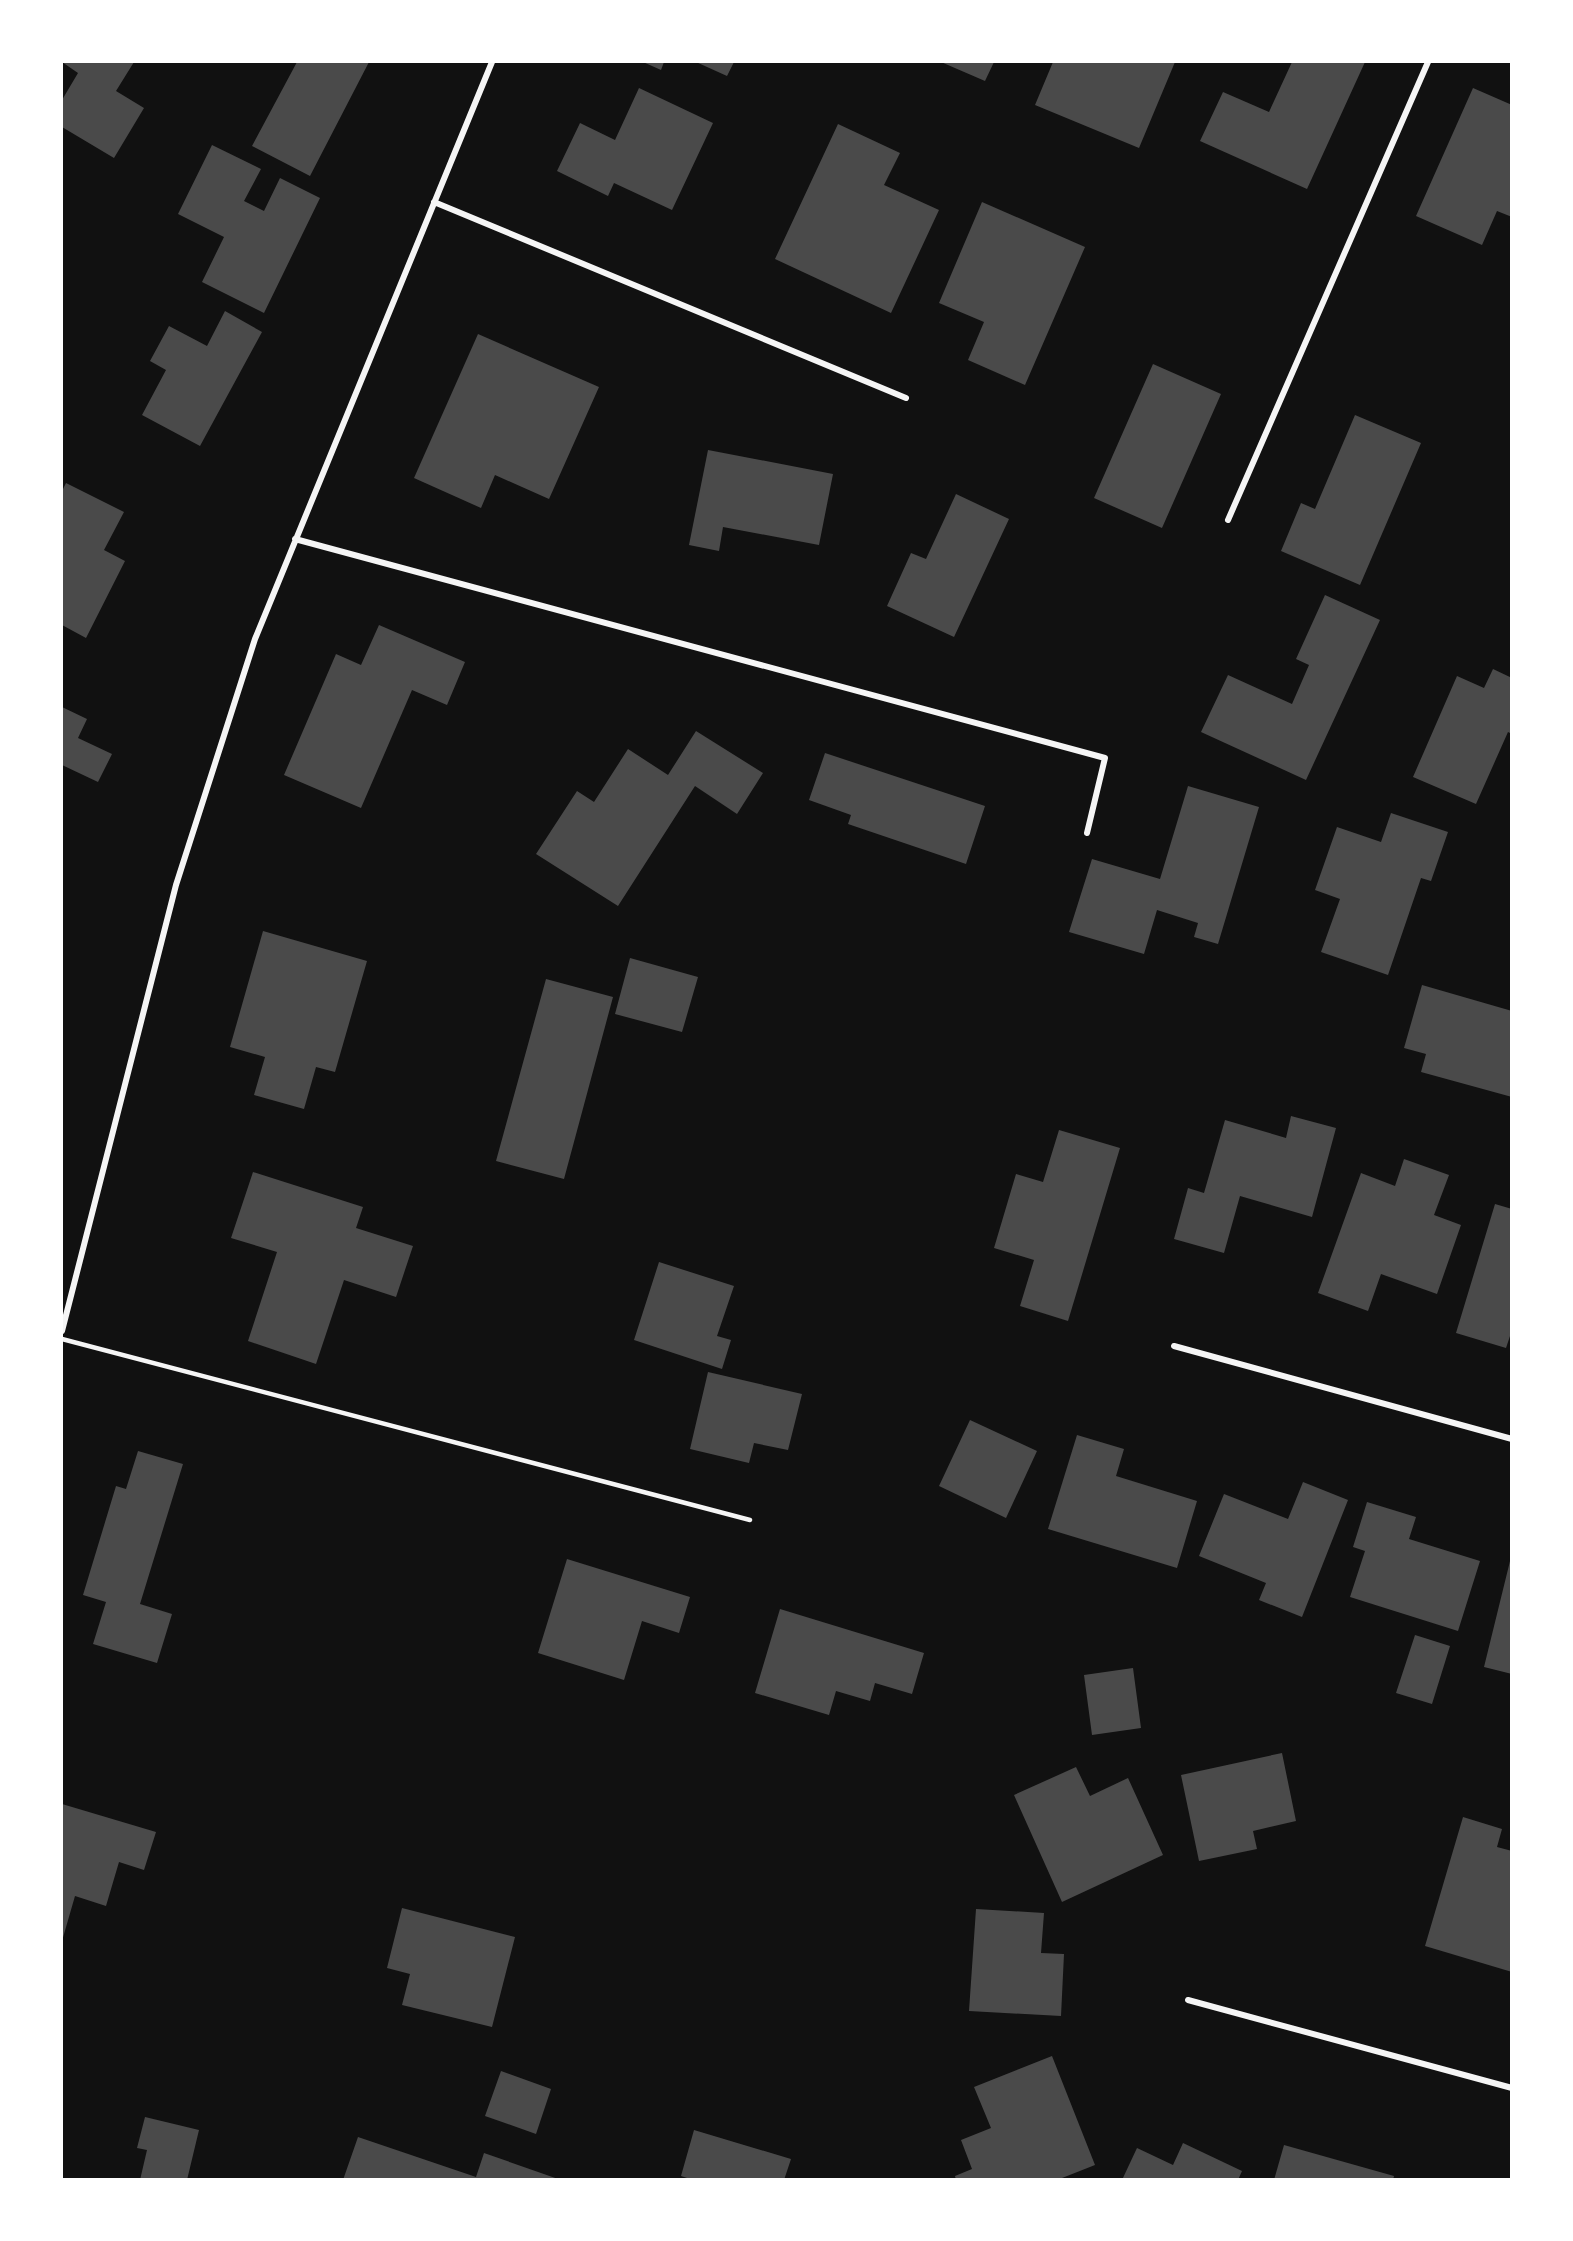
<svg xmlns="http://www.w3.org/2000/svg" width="1573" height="2241" viewBox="0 0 1573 2241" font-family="'PT Sans',sans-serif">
<rect width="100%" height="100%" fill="#111"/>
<!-- building -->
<path fill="#4a4a4a" d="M 62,62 L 134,62 L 116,91 L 144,108 L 114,158 L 62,127 L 62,100 L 78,73 Z
M 297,62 L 369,62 L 310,176 L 252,146 Z
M 643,62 L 664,62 L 661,70 Z
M 696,62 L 734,62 L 727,76 Z
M 941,62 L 994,62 L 985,81 Z
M 1053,62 L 1175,62 L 1139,148 L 1035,105 Z
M 1292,62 L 1365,62 L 1307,189 L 1200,141 L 1223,92 L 1269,112 Z
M 639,88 L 713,123 L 672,210 L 614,183 L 608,196 L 557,171 L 580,123 L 615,140 Z
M 1473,88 L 1512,105 L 1512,217 L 1497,211 L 1482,245 L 1416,216 Z
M 838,124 L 900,153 L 884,185 L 939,210 L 891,313 L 775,259 Z
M 212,145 L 261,169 L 244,201 L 264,211 L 280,178 L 320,198 L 264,313 L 202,282 L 224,237 L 178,214 Z
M 982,202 L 1085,247 L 1025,385 L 968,360 L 984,322 L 939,303 Z
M 225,311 L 262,332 L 200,446 L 142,415 L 166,370 L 150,361 L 169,326 L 207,346 Z
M 478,334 L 599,387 L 549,499 L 495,475 L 481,508 L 414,478 Z
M 1153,364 L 1221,394 L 1162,528 L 1094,498 Z
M 1355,415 L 1421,443 L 1360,585 L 1281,551 L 1301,503 L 1315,509 Z
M 708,450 L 833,474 L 819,545 L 723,527 L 719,551 L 689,545 Z
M 66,483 L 124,512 L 104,550 L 125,561 L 86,638 L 62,625 L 62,491 Z
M 956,494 L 1009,519 L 954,637 L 887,606 L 911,553 L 926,559 Z
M 1325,595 L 1380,620 L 1306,780 L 1201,732 L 1228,675 L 1292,704 L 1309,665 L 1296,659 Z
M 379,625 L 465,662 L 447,705 L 412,690 L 361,808 L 284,775 L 336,654 L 361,665 Z
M 1493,669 L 1512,678 L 1512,734 L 1508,732 L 1476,804 L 1413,777 L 1457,676 L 1484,688 Z
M 62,707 L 87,719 L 78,738 L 112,754 L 98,782 L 62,765 Z
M 696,731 L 763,773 L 737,814 L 695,786 L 618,906 L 536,854 L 577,791 L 594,802 L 628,749 L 668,775 Z
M 825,753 L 985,806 L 966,864 L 848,824 L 851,815 L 809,800 Z
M 1188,786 L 1259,807 L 1218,944 L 1194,937 L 1198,923 L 1157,910 L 1144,954 L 1069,932 L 1092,859 L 1160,879 Z
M 1391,813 L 1448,832 L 1431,881 L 1421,878 L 1388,975 L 1321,952 L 1340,899 L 1315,890 L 1337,827 L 1381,842 Z
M 263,931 L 367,961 L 335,1072 L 316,1067 L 304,1109 L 254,1095 L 265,1057 L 230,1047 Z
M 630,958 L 698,977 L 682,1032 L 615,1014 Z
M 546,979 L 613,997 L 564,1179 L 496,1161 Z
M 1422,985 L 1512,1011 L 1512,1097 L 1421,1072 L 1426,1054 L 1404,1048 Z
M 1291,1116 L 1336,1128 L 1312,1217 L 1240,1196 L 1224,1253 L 1174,1239 L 1188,1188 L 1204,1193 L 1225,1120 L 1286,1138 Z
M 1059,1130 L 1120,1148 L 1068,1321 L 1020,1306 L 1034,1260 L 994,1248 L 1016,1174 L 1043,1182 Z
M 1404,1159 L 1449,1175 L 1434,1215 L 1461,1225 L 1437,1294 L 1381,1274 L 1368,1311 L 1318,1293 L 1361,1173 L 1395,1186 Z
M 253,1172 L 363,1207 L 356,1228 L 413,1246 L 396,1297 L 344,1280 L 316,1364 L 248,1341 L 277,1252 L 231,1238 Z
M 1495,1204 L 1512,1209 L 1512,1330 L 1506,1348 L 1456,1333 Z
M 659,1262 L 734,1286 L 717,1336 L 731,1340 L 722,1369 L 634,1340 Z
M 708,1372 L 802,1394 L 788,1450 L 754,1443 L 749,1463 L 690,1449 Z
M 970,1420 L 1037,1451 L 1006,1518 L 939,1486 Z
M 1077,1435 L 1124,1449 L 1116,1476 L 1197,1501 L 1177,1568 L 1048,1529 Z
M 138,1451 L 183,1464 L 140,1604 L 172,1614 L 157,1663 L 93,1644 L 106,1602 L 83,1595 L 116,1486 L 126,1489 Z
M 1303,1482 L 1348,1500 L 1302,1617 L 1259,1600 L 1266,1583 L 1199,1556 L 1224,1494 L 1288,1519 Z
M 1367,1502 L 1416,1517 L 1409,1539 L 1480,1561 L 1458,1631 L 1350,1597 L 1365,1551 L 1353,1547 Z
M 1511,1557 L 1512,1557 L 1512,1674 L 1484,1667 Z
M 567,1559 L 690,1597 L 679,1633 L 642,1621 L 624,1680 L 538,1653 Z
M 780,1609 L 924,1653 L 912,1694 L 875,1683 L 870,1701 L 836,1691 L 829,1715 L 755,1693 Z
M 1415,1635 L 1450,1646 L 1432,1704 L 1396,1693 Z
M 1133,1668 L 1141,1728 L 1092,1735 L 1084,1675 Z
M 1282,1753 L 1296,1821 L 1253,1831 L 1257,1849 L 1199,1861 L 1181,1775 Z
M 1076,1767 L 1090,1796 L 1128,1778 L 1163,1855 L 1062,1902 L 1014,1795 Z
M 62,1804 L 156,1832 L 144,1870 L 119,1862 L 106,1906 L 75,1896 L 62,1941 Z
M 1463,1817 L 1502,1829 L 1497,1847 L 1512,1851 L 1512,1972 L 1425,1946 Z
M 402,1908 L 515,1937 L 492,2027 L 402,2005 L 410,1974 L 387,1968 Z
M 976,1909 L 1044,1913 L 1041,1953 L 1064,1954 L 1061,2016 L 969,2011 Z
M 1052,2056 L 1095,2165 L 1057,2180 L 956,2180 L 955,2176 L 972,2169 L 961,2140 L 991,2128 L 974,2087 Z
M 501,2071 L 551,2089 L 536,2134 L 485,2116 Z
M 145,2117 L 199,2130 L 187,2180 L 140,2180 L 147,2150 L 137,2148 Z
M 694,2130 L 791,2159 L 784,2180 L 693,2180 L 681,2176 Z
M 358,2137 L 476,2177 L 484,2153 L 561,2180 L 343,2180 Z
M 1183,2143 L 1242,2171 L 1238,2180 L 1122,2180 L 1137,2148 L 1173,2165 Z
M 1284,2145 L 1394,2176 L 1393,2180 L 1274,2180 Z"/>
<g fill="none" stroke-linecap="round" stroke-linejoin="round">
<!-- service -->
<path stroke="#f5f5f5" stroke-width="4.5" d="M 62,1339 L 750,1520"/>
<!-- minor -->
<path stroke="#f5f5f5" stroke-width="6" d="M 434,202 L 906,398
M 1228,520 L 1428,62
M 295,539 L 1105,758 L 1087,833
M 62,1331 L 176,885 L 255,639 L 492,62
M 1174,1346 L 1512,1439
M 1188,2000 L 1512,2088"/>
</g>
<!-- border -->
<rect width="1573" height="2241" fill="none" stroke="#ffffff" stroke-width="126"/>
</svg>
